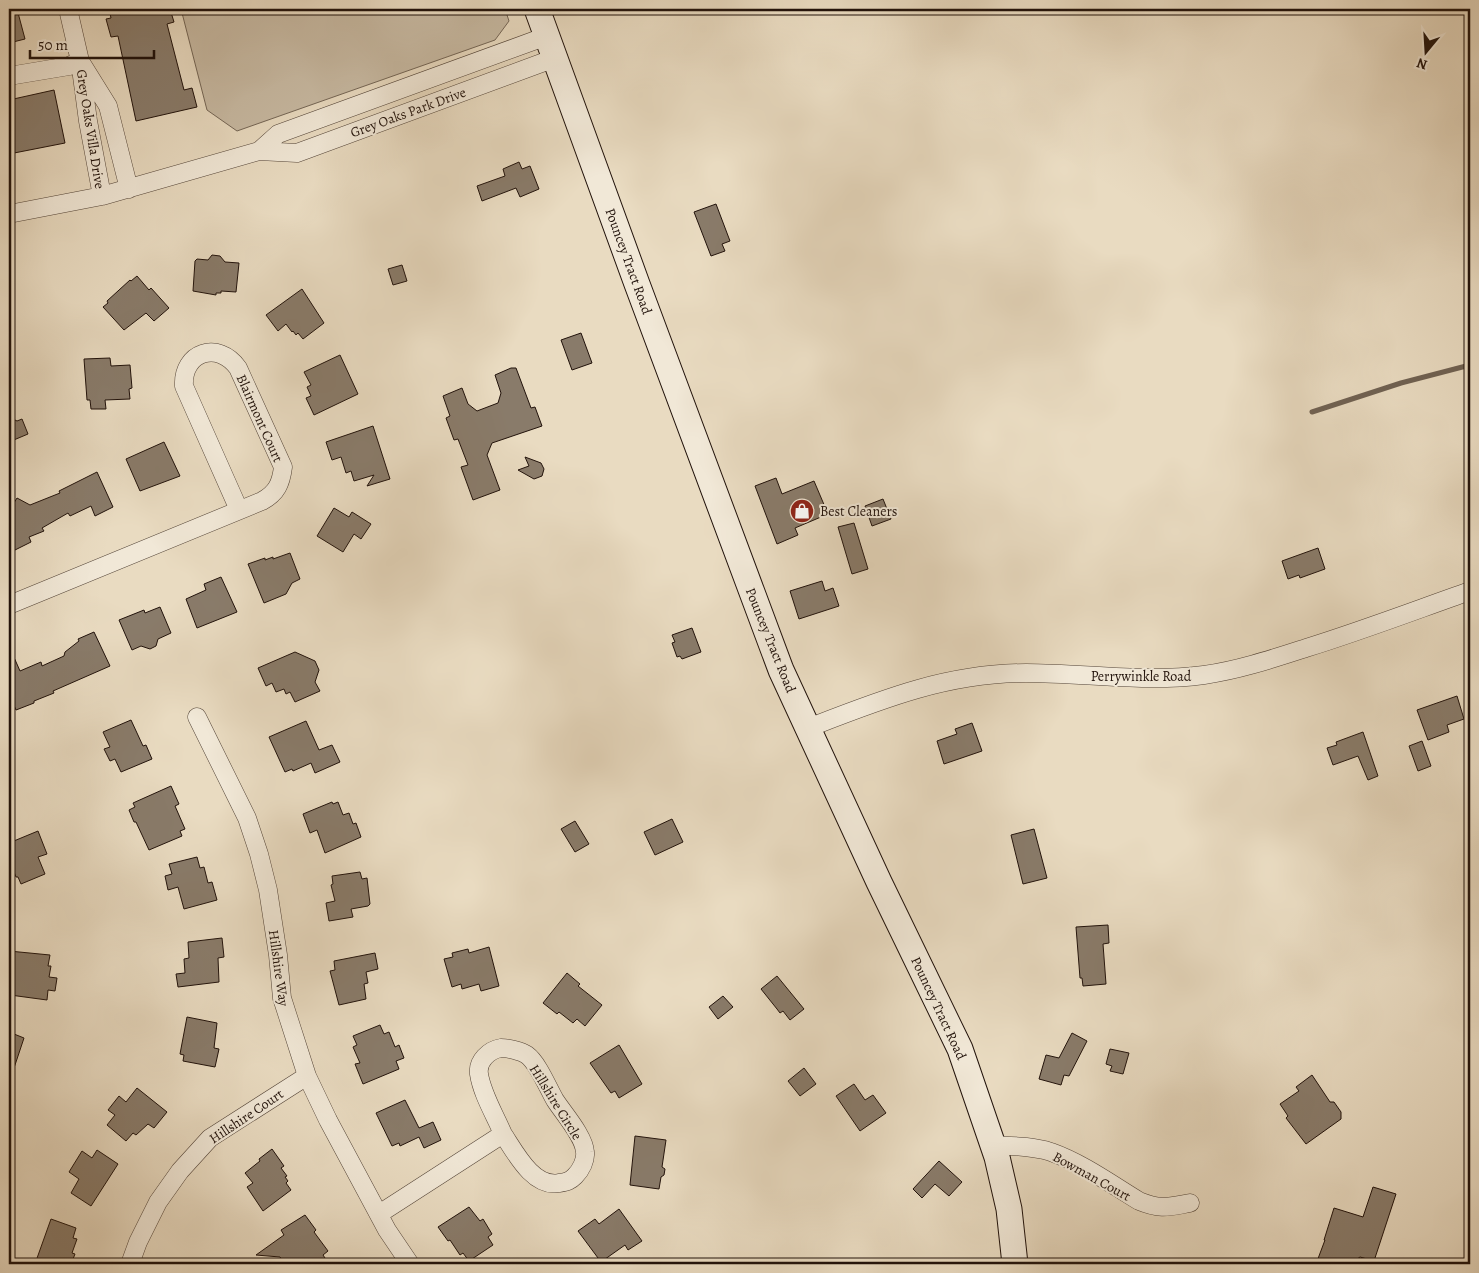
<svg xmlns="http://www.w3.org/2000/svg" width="1479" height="1273" viewBox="0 0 1479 1273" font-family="Alegreya,serif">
<rect width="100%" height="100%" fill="#e9dbc1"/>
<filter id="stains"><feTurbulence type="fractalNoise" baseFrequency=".004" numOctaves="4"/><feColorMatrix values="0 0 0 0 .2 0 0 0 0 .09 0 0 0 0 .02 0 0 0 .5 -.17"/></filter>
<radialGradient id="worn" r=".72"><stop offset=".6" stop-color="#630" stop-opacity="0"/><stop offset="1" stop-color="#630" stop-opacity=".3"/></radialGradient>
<!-- green -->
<path fill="#c7b9a2" stroke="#746656" d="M 181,9 L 505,9 L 509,21 L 495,40 L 237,131 L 207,110 Z"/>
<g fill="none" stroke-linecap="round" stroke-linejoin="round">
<!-- stream -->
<path stroke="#706253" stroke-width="5" d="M 1312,412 L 1401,383 L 1470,365"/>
</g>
<!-- building -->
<path fill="#897b6a" stroke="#21120b" d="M 9,9 L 17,9 L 25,39 L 9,43 Z
M 109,9 L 170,9 L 174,22 L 167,24 L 184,90 L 192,88 L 197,107 L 136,121 L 118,36 L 111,37 L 106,19 L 111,18 Z
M 54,90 L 65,143 L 9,154 L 9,100 Z
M 519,162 L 522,169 L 530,166 L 539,189 L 520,197 L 516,188 L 482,201 L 477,186 L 505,176 L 503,169 Z
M 716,204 L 730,241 L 722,244 L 725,251 L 711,256 L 694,212 Z
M 212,255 L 220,256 L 225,262 L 239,263 L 236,292 L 221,291 L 221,293 L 216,293 L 216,295 L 193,291 L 195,261 L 197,259 L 208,260 Z
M 402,265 L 407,281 L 393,285 L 388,269 Z
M 137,276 L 149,290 L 151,288 L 169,308 L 154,321 L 146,313 L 124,330 L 103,307 L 108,303 L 107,301 L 130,280 L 131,281 Z
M 302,289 L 324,323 L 303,339 L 298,333 L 296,335 L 293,331 L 292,332 L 286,324 L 278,331 L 266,315 Z
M 581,333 L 592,363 L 572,370 L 561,340 Z
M 340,355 L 358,394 L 314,415 L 306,398 L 311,396 L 307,387 L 311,385 L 304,372 Z
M 110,358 L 111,366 L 130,365 L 132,388 L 129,389 L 130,399 L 105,400 L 106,409 L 91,409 L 90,400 L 87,400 L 84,359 Z
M 511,368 L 516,368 L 531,408 L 535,407 L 542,426 L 492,443 L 487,455 L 500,490 L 473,500 L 461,467 L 468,465 L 458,439 L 454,440 L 446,418 L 450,416 L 443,396 L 462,388 L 468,404 L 477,411 L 498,403 L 501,393 L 495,375 Z
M 9,417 L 17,421 L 22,419 L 28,434 L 9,442 Z
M 373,426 L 390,479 L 367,486 L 374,475 L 354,481 L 351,471 L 346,473 L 341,457 L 332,460 L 326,442 Z
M 164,442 L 180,476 L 140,491 L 126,459 Z
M 525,457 L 541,463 L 544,469 L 542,476 L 534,479 L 518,470 L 529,466 Z
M 97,472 L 113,507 L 95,516 L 91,506 L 70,516 L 68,513 L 42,528 L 44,531 L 29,537 L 31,542 L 9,553 L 9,508 L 12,506 L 17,498 L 30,505 L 60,493 L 59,491 Z
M 776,478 L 782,494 L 814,481 L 828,514 L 795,528 L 798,535 L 777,544 L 755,486 Z
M 883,499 L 891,519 L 872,526 L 865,506 Z
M 334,508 L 349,517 L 352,512 L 371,524 L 361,539 L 354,534 L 343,552 L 317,536 Z
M 854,523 L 868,569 L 852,574 L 838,527 Z
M 1318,548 L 1325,569 L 1300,578 L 1299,575 L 1288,579 L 1282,561 Z
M 290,553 L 300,579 L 292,583 L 286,594 L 264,603 L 248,564 L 265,558 L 265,560 L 273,557 L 273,559 Z
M 221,577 L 237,612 L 197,628 L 186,599 L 206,590 L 204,584 Z
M 822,581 L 825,591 L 833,588 L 839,606 L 799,619 L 790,591 Z
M 160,607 L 171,633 L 158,639 L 156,646 L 150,649 L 141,646 L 132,650 L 119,620 L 144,610 L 145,613 Z
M 692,628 L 701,652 L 682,659 L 680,656 L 677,657 L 672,643 L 675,642 L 672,635 Z
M 94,632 L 110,666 L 53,691 L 54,693 L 34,701 L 34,703 L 16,710 L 9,694 L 9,646 L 20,671 L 41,662 L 42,666 L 64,656 L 65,652 L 79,641 L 78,639 Z
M 295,652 L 315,661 L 319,670 L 315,682 L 320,691 L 295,702 L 290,692 L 286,694 L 284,689 L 276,692 L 272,683 L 266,686 L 258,668 Z
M 1457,696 L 1464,719 L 1447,725 L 1449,732 L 1428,740 L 1417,710 Z
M 131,720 L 143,746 L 146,745 L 152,759 L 121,772 L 115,759 L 110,761 L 104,749 L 110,747 L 103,732 Z
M 306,721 L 319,750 L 332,745 L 340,762 L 315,773 L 311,763 L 293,771 L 292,769 L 285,772 L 269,737 Z
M 972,723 L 982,751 L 944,764 L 937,741 L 957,734 L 955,729 Z
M 1363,732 L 1378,776 L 1368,780 L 1358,756 L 1333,765 L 1327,748 L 1337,745 L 1336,742 Z
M 1422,741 L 1431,766 L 1418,771 L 1409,746 Z
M 171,786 L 179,804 L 175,806 L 185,829 L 180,831 L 182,836 L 149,850 L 136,822 L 134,822 L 129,810 L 135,807 L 133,803 Z
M 332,802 L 333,804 L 338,802 L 343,815 L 349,813 L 353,824 L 356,823 L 361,837 L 325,853 L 317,830 L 310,833 L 303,814 Z
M 672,819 L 683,842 L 655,855 L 644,832 Z
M 575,821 L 589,844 L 575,852 L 561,829 Z
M 1034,829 L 1047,878 L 1023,884 L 1011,835 Z
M 38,831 L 47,854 L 38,857 L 45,874 L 21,884 L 18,877 L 16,877 L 9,859 L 9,843 Z
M 197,857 L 200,868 L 204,867 L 208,883 L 212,882 L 217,900 L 184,909 L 178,887 L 168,890 L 165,876 L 172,874 L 169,864 Z
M 360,872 L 362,879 L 367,878 L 370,904 L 368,906 L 351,909 L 353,917 L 329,921 L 326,903 L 335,901 L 331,885 L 333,884 L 332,876 Z
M 1108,925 L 1109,943 L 1103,944 L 1106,984 L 1083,986 L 1082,978 L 1080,978 L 1076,927 Z
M 222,938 L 224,957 L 218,958 L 219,982 L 178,987 L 176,974 L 185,973 L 184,959 L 189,958 L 188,942 Z
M 489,947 L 499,986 L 481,991 L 479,984 L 462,989 L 461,984 L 452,987 L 444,959 L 453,957 L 452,953 L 468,949 L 469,953 Z
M 9,951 L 50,955 L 48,966 L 51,966 L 49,977 L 57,978 L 55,991 L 48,990 L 47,1000 L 10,995 L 14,973 L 9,973 Z
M 375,953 L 378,969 L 366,972 L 368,983 L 364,984 L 366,999 L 339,1005 L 330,971 L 335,970 L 334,961 Z
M 567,973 L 580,984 L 578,986 L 602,1005 L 585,1026 L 577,1019 L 573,1023 L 559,1012 L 557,1014 L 543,1003 Z
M 777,976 L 804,1009 L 790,1020 L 783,1011 L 780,1013 L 777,1009 L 761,989 Z
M 723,996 L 733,1007 L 718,1019 L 709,1007 Z
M 187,1017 L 217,1023 L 214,1048 L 219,1049 L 215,1067 L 183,1061 L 184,1055 L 180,1054 Z
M 380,1025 L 384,1034 L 389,1032 L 395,1047 L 399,1045 L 404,1058 L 396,1061 L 399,1069 L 363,1084 L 355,1064 L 360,1063 L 353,1047 L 357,1045 L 353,1036 Z
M 9,1032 L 24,1038 L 11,1077 L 9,1076 Z
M 1072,1033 L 1087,1041 L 1069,1076 L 1064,1075 L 1061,1085 L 1039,1079 L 1046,1055 L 1059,1058 Z
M 619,1045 L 642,1084 L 619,1098 L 615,1091 L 611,1093 L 590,1063 Z
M 1110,1049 L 1129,1053 L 1123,1074 L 1110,1071 L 1112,1066 L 1106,1064 Z
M 804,1068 L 816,1084 L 800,1096 L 788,1081 Z
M 1312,1075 L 1330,1102 L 1334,1102 L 1341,1112 L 1341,1119 L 1306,1144 L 1286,1118 L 1288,1116 L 1280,1104 L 1299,1091 L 1296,1087 Z
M 854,1084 L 865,1100 L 873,1095 L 886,1113 L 860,1131 L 836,1096 Z
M 137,1088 L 167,1112 L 154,1128 L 148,1124 L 136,1135 L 133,1133 L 126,1141 L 107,1125 L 115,1115 L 108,1110 L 119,1096 L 126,1102 Z
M 405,1100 L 419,1128 L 433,1122 L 441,1140 L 424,1148 L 419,1137 L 400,1146 L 399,1143 L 392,1146 L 376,1113 Z
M 635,1136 L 666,1140 L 662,1167 L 665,1169 L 664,1175 L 661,1177 L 659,1189 L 630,1185 Z
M 272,1149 L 284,1166 L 281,1168 L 287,1176 L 285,1177 L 288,1181 L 286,1183 L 291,1190 L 263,1211 L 247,1187 L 253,1183 L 245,1173 L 260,1161 L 259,1159 Z
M 97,1150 L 118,1164 L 91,1206 L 71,1193 L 79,1179 L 69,1172 L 82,1151 L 92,1158 Z
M 939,1161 L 962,1182 L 949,1196 L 935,1184 L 922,1198 L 913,1189 Z
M 1373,1187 L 1396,1194 L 1374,1261 L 1360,1257 L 1350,1264 L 1316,1264 L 1325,1240 L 1324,1240 L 1334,1208 L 1363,1217 Z
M 469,1207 L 480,1221 L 483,1219 L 492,1234 L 488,1237 L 493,1245 L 469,1261 L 463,1253 L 460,1255 L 450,1240 L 448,1241 L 438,1227 Z
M 619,1209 L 642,1241 L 628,1250 L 625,1245 L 601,1262 L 578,1231 L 595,1219 L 599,1224 Z
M 305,1215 L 316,1230 L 314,1232 L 328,1251 L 323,1255 L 329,1264 L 285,1264 L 280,1257 L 256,1255 L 284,1235 L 281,1230 Z
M 51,1219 L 76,1228 L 73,1238 L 77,1239 L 72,1253 L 75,1254 L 71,1264 L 45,1264 L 36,1261 Z"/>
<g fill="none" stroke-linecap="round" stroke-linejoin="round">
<!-- street casing -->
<g stroke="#534438" stroke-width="19">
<path id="street" d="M 9,76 L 69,66 L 80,61 L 68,9
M 259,151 L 278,134 L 547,36
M 102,196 L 88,121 L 80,61 L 108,106 L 129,189
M 9,214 L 102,196 L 259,151 L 297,153 L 555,58
M 9,605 L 262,501 C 277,493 281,483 283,467 L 238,368 C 218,340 182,352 184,386 L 239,510
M 197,717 L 247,818 L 259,854 L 268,890 L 278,955 L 282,998 L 307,1076 L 328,1120 L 387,1230 L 410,1264
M 808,728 C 880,700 947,673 1026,673 C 1086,673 1144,683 1204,675 C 1239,670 1272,659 1306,648 C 1361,631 1416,610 1470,591
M 993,1145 C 1012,1146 1032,1146 1051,1152 C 1082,1163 1111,1184 1139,1201 C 1161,1210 1168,1207 1190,1203
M 379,1214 L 503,1134 C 515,1152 533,1188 559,1183 C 567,1182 570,1181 575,1176 C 581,1170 586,1160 585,1152 C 584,1136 564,1114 555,1100 C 548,1088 538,1063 527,1055 C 521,1051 508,1048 501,1048 C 489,1050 477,1061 479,1074 C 482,1094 495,1115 503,1134
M 130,1264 L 138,1242 L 158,1202 L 180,1171 L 210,1138 L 307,1076"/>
</g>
<!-- secondary casing -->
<g stroke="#21120b" stroke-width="27">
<path id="secondary" d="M 537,9 L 637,284 L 781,670 L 879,882 L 960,1049 L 997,1157 L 1009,1209 L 1015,1264"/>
</g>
<!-- street -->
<use href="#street" stroke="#f1e8d7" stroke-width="18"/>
<!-- secondary -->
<use href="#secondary" stroke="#f1e8d7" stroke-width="25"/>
</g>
<!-- icons -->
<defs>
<g id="shop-disc" transform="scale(1.25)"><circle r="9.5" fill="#8f2418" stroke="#f1e8d7"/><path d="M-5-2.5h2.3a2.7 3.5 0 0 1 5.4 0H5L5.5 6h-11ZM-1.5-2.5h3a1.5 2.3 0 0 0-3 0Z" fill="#fff"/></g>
</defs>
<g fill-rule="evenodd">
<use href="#shop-disc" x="802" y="511"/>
</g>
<g text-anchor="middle" stroke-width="4" stroke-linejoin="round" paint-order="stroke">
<!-- street labels -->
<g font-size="14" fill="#21120b" stroke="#f1e8d7">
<text transform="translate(408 112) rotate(-20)" y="5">Grey Oaks Park Drive</text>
<text transform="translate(91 129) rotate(81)" y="5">Grey Oaks Villa Drive</text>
<text transform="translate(629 261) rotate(70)" y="5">Pouncey Tract Road</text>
<text transform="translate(260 418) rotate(66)" y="5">Blairmont Court</text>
<text transform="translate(771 640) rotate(68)" y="5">Pouncey Tract Road</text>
<text x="1141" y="681">Perrywinkle Road</text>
<text transform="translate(279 968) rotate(82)" y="5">Hillshire Way</text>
<text transform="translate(939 1008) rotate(65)" y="5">Pouncey Tract Road</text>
<text transform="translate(556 1102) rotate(58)" y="5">Hillshire Circle</text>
<text transform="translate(246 1116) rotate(-34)" y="5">Hillshire Court</text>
<text transform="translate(1092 1176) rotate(29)" y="5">Bowman Court</text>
</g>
<!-- poi labels -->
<g font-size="14" fill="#21120b" stroke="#f1e8d7" text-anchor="start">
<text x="820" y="516">Best Cleaners</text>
</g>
</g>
<!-- margin -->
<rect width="1479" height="1273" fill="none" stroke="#e9dbc1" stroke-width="30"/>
<rect x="10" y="10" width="1459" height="1253" fill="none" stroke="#21120b" stroke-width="2.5"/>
<rect x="15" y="15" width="1449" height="1243" fill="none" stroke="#21120b"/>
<!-- north arrow -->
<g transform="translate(1426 52) rotate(198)" stroke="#f1e8d7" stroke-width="4" paint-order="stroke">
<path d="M0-4L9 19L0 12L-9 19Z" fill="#21120b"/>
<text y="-8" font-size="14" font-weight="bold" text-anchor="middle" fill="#21120b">N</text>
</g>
<!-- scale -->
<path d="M30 50v8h124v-8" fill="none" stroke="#21120b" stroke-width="2.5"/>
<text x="38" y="50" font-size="15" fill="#21120b" stroke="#f1e8d7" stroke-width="4" paint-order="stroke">50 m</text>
<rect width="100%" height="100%" filter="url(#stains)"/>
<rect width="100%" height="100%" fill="url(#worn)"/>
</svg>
